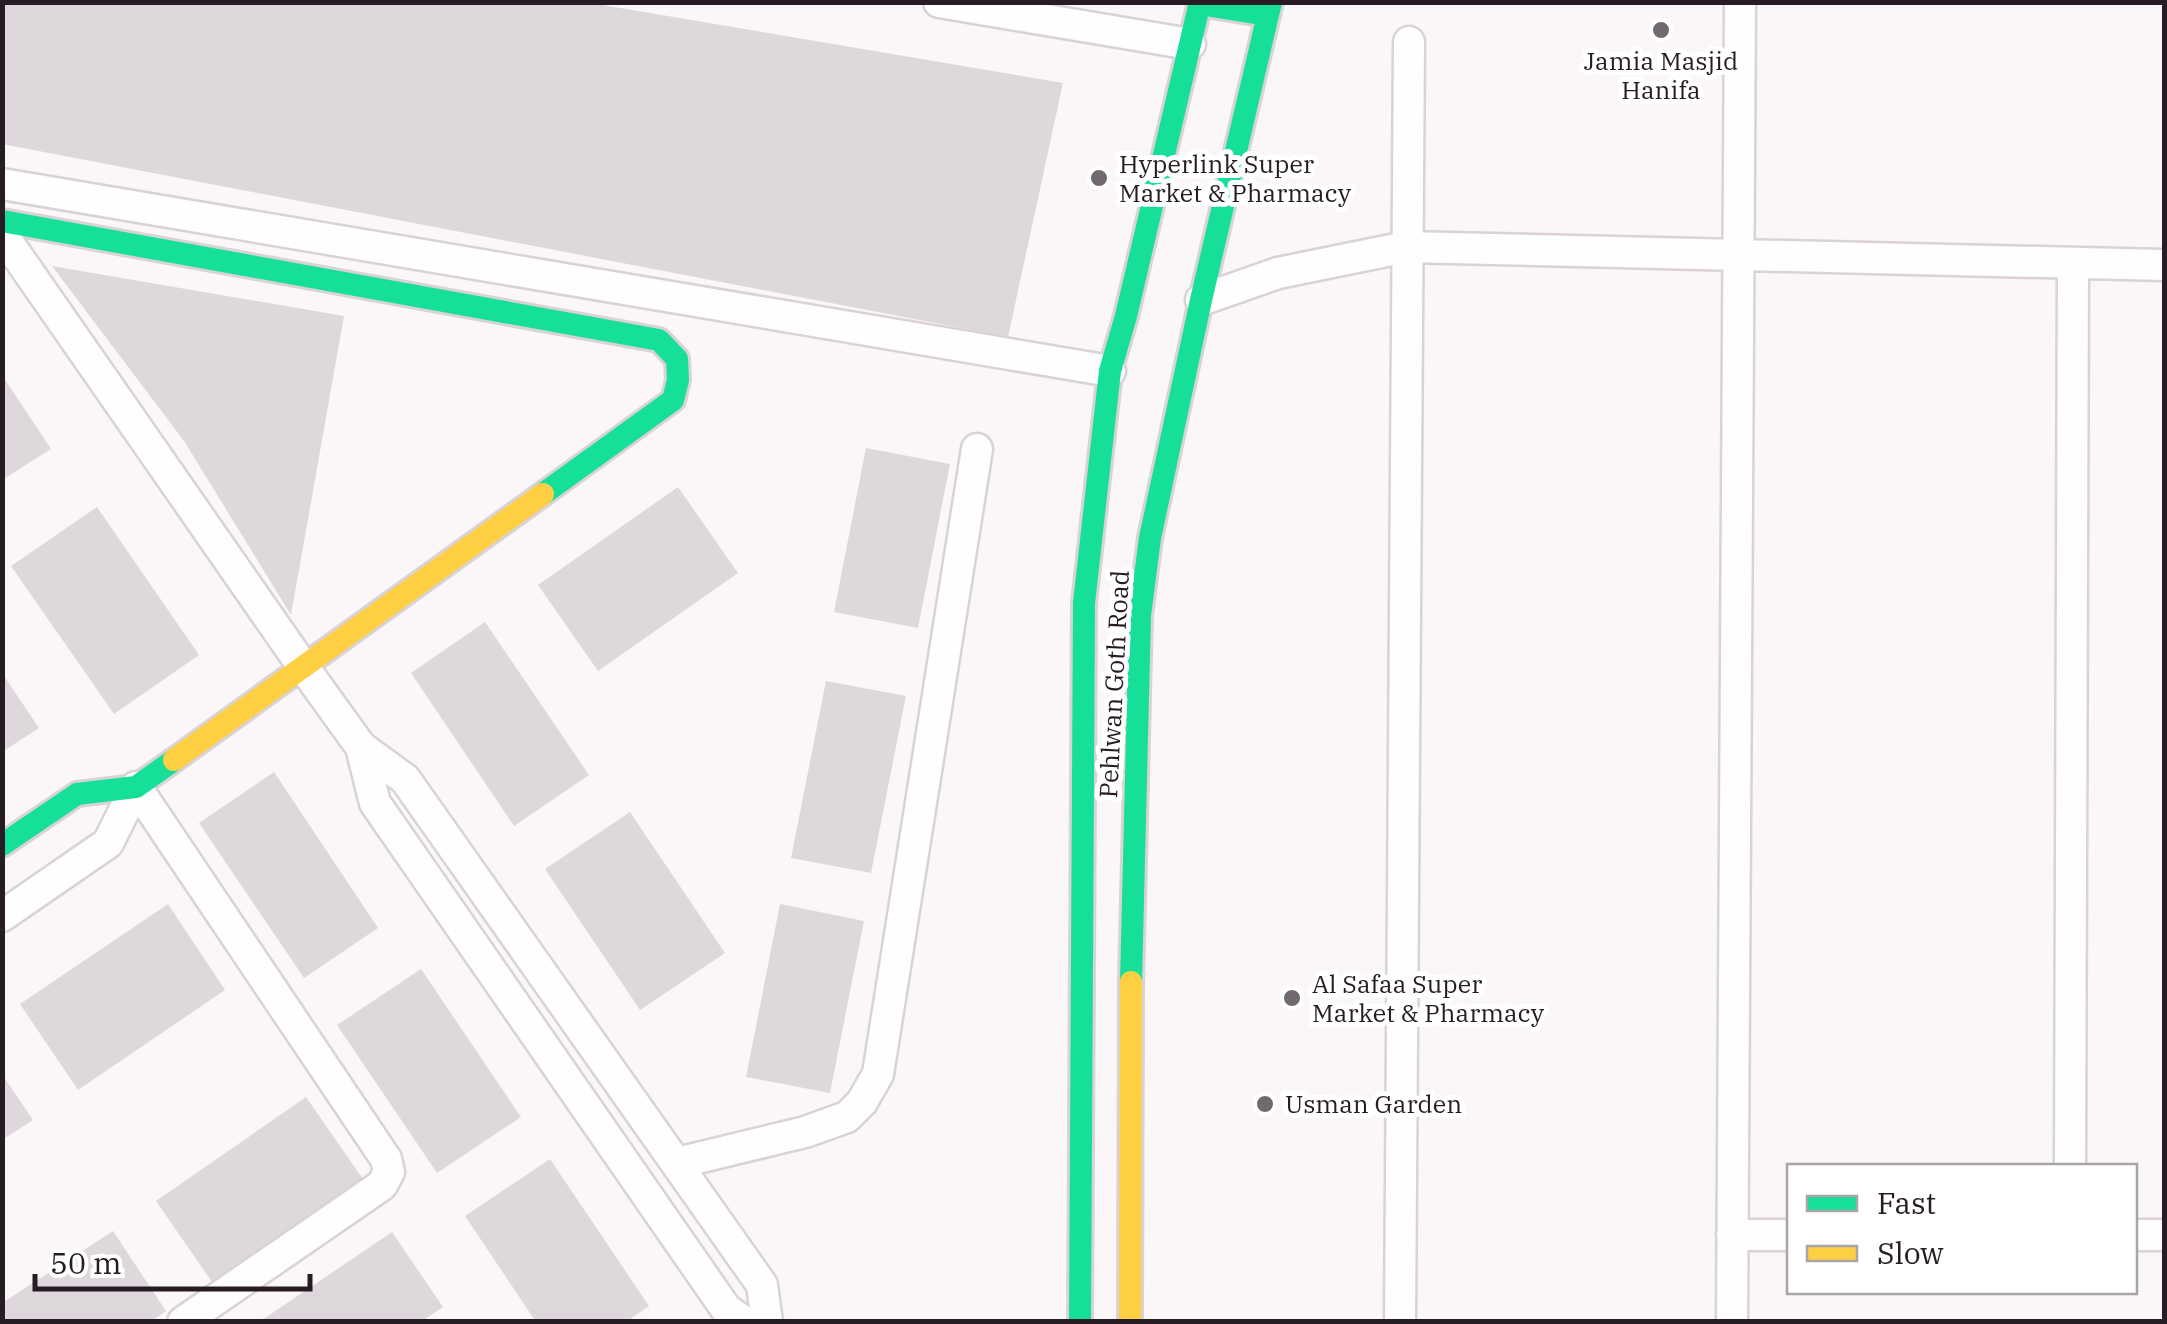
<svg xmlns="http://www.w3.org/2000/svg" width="2167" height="1324" viewBox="0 0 2167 1324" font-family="'IBM Plex Serif',serif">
<rect width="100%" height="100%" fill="#fbf7f9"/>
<!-- building -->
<path fill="#ded7dc" d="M 2,2 L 585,2 L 1063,83 L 1008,337 L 2,144 Z
M 52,266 L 344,316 L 291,615 L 184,441 Z
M 2,375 L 51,449 L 2,480 Z
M 866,448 L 950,464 L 918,628 L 834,612 Z
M 678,487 L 738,573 L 598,671 L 538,585 Z
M 97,507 L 199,655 L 114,714 L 11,566 Z
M 485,622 L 589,775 L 514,826 L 411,673 Z
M 2,673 L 39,728 L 2,752 Z
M 826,681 L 906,696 L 871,873 L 791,858 Z
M 274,772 L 378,928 L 304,978 L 199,823 Z
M 630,812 L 725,953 L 640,1010 L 545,869 Z
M 168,904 L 225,990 L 78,1090 L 20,1004 Z
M 780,904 L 864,921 L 830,1093 L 746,1077 Z
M 421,969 L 521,1117 L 437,1173 L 337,1025 Z
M 2,1074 L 33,1120 L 2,1140 Z
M 306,1097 L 363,1179 L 212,1282 L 156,1201 Z
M 550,1159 L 649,1306 L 626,1322 L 536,1322 L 465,1216 Z
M 113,1231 L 166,1311 L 150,1322 L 2,1322 L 2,1303 Z
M 392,1232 L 443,1307 L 421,1322 L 259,1322 Z"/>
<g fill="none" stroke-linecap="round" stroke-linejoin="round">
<!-- street casing -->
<g stroke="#d9d2d6" stroke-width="35">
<path id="street" d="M 939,2 L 1190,44
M 2,184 L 1110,371
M 2,234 L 304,668 L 361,747 L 405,779 L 762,1285 L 767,1322
M 1201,300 L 1278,273 L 1406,247 L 2164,265
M 361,747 L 375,803 L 726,1309 L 744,1322
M 136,787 L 386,1159 L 389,1172 L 382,1185 L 183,1322
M 2,916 L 108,843 L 136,787
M 677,1163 L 805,1132 L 847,1117 L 862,1102 L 878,1074 L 977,449
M 2070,1166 L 2073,263
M 1732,1235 L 1790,1235
M 2134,1235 L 2164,1235
M 1400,1322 L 1409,42
M 1732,1322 L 1740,2"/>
</g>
<!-- fast casing -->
<g stroke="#d9d2d6" stroke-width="28">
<path id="fast" d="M 1199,4 L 1267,15
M 2,221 L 659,340 L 677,359 L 678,380 L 673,400 L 543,494
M 2,845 L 77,794 L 136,787 L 174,760
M 1131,982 L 1140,615 L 1150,538 L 1201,300 L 1271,2
M 1080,1322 L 1084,603 L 1110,371 L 1126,316 L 1200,2"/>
</g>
<!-- slow casing -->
<g stroke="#d9d2d6" stroke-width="28">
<path id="slow" d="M 174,760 L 543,494
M 1130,1322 L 1131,982"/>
</g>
<!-- street -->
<use href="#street" stroke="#fefefe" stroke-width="30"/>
<!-- fast -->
<use href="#fast" stroke="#16e098" stroke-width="22"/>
<!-- slow -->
<use href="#slow" stroke="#ffcf43" stroke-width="22"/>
</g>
<!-- markers -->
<g fill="#71696f" stroke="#fff" stroke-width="4">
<circle cx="1661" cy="30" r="10"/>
<circle cx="1099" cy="178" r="10"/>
<circle cx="1292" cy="998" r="10"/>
<circle cx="1265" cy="1104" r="10"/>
</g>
<g text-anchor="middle" stroke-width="10" stroke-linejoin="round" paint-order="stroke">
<!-- poi labels -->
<g font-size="25" fill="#271c24" stroke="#fff" text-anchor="start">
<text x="1661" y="70" text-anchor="middle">Jamia Masjid<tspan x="1661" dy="29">Hanifa</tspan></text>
<text x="1119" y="173">Hyperlink Super<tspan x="1119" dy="29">Market &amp; Pharmacy</tspan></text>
<text x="1312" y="993">Al Safaa Super<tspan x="1312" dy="29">Market &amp; Pharmacy</tspan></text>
<text x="1285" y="1113">Usman Garden</text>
</g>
<!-- street labels -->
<g font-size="25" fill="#271c24" stroke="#fff">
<text transform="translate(1114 684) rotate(-87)" y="9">Pehlwan Goth Road</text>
</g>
</g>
<!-- border -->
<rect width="2167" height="1324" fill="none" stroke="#271c24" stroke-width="10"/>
<!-- legend -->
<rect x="1787" y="1164" width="350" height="130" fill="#ffffff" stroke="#a9a4a7" stroke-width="2.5"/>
<rect x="1807" y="1196" width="50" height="15" fill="#16e098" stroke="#a9a4a7" stroke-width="2.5"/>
<text x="1877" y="1214" font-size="30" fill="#271c24">Fast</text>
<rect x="1807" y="1246" width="50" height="15" fill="#ffcf43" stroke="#a9a4a7" stroke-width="2.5"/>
<text x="1877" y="1264" font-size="30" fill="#271c24">Slow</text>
<!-- scale -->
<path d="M35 1274v15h275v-15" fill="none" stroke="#271c24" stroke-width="5"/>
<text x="50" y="1274" font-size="30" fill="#271c24" stroke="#ffffff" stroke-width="8" paint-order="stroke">50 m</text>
</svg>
